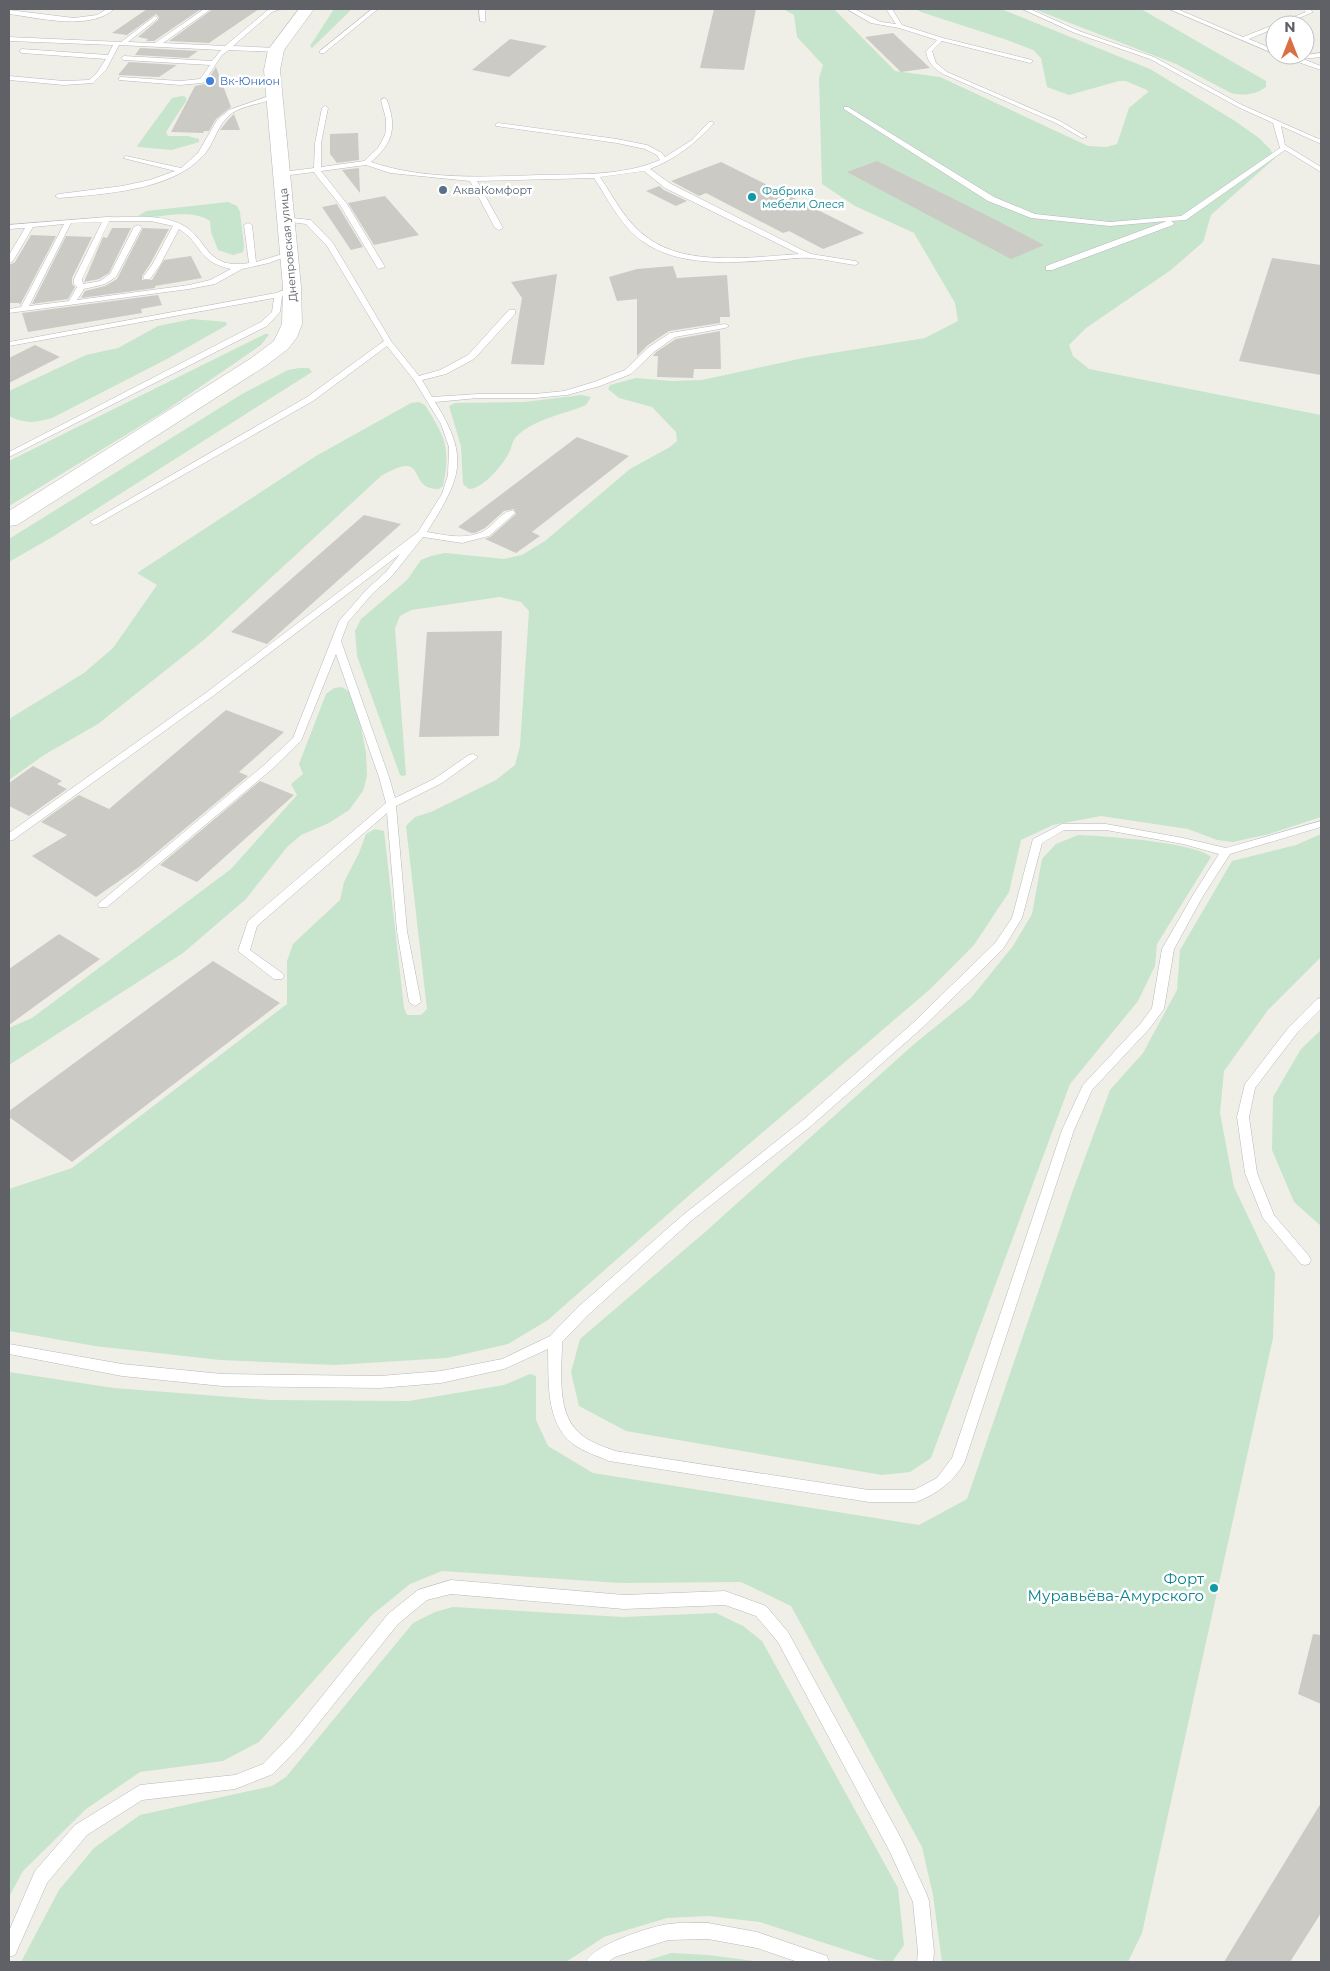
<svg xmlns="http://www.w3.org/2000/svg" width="1330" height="1971" viewBox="0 0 1330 1971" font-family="Montserrat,sans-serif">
<rect width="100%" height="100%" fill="#efefe8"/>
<!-- green -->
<path fill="#c7e4cd" d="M 334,9 L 352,9 L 312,48 L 310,46 Z
M 783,9 L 834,9 L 895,71 L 940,77 L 1088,146 L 1107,147 L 1117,144 L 1129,108 L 1148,92 L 1147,90 L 1126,81 L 1119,81 L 1069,95 L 1047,87 L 1041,58 L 1033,50 L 1007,40 L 921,12 L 915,9 L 1001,9 L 1150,69 L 1235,121 L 1259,138 L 1270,149 L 1275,158 L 1211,215 L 1203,242 L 1171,270 L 1086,328 L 1069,345 L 1073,356 L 1089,369 L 1321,415 L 1321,817 L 1269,834 L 1233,842 L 1217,840 L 1188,829 L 1101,816 L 1053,825 L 1021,840 L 1009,892 L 974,945 L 928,991 L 693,1192 L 548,1320 L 508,1344 L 447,1358 L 335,1365 L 220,1360 L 95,1346 L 9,1331 L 9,1189 L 72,1168 L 287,1004 L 287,961 L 293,944 L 340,900 L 344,882 L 359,853 L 366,834 L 375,829 L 384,831 L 404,1008 L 407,1015 L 421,1015 L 427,1009 L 406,826 L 415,817 L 431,812 L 496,780 L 515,765 L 520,746 L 529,611 L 521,602 L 500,597 L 411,610 L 400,616 L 395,628 L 406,775 L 403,776 L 400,775 L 357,656 L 355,631 L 361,619 L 407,580 L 421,560 L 431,556 L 445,553 L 504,559 L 522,555 L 545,541 L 630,469 L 670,447 L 677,441 L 676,432 L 652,407 L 619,398 L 608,389 L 610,385 L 636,378 L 672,381 L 702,380 L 808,357 L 925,338 L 958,321 L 955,303 L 914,233 L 855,206 L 822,184 L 819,78 L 823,65 L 797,37 L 794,15 Z
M 1034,9 L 1141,9 L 1266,81 L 1266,87 C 1255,95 1244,96 1231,93 L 1176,64 Z
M 182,96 L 186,97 L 186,101 L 166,132 L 168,136 L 188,136 L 199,139 L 199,142 L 172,150 L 138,147 L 137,146 L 172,98 Z
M 228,202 L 237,206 L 240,212 L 244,246 L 243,252 L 233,255 L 218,250 L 211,232 L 210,221 C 194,209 163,216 144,218 L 138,216 L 146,211 Z
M 192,319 L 226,322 L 227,325 L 167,359 L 52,418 C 35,423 25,424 9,416 L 9,391 L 86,355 L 118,348 L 158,326 Z
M 265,334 L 269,334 L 268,336 L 261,345 L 165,411 L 9,506 L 9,461 Z
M 299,368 L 309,368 L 312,372 L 54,536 L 9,562 L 9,539 L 242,394 L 288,370 Z
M 581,395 L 591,397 L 586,405 C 563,415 535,418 516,437 C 512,441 512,446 510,451 C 504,464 483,489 469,489 L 463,484 L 461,446 L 449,406 L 455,403 L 524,402 Z
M 419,402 L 425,405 C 445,437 451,447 443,486 L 439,489 C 405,490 430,447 381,476 L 205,639 L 98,724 L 44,755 L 9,780 L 9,719 L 84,673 L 113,648 L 157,585 L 137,573 L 316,456 L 411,403 Z
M 342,687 L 351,693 L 358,712 L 366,753 L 367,776 L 363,791 L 349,810 L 329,823 L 301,835 L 287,847 L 246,899 L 183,953 L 9,1065 L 9,1028 L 32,1018 L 231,869 L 297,795 L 291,784 L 303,774 L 299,764 L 326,694 L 334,688 Z
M 1321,834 L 1321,957 L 1268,1010 L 1224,1071 L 1220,1113 L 1234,1187 L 1275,1273 L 1273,1338 L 1142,1933 L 1128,1962 L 942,1962 L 933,1895 L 922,1847 L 791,1606 L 741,1582 L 620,1583 L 442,1571 L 410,1584 L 372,1615 L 259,1742 L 223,1761 L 140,1772 L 86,1809 L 23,1871 L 9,1897 L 9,1372 L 114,1388 L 270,1400 L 409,1401 L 504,1385 L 530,1374 L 536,1376 L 536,1420 L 548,1446 L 593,1473 L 919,1525 L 967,1499 L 1073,1190 L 1110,1090 L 1143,1053 L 1177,990 L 1180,950 L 1232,861 L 1296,845 Z
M 1078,835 C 1103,836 1195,842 1211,857 L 1157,944 L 1155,966 L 1138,1001 L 1070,1084 L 931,1458 L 910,1472 L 882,1475 L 626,1431 L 579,1406 L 571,1372 L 580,1339 L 704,1233 L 913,1045 L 971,998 L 1013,946 L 1032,914 L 1042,859 L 1056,844 Z
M 1321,1030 L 1321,1226 L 1294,1202 L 1272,1150 L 1273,1097 L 1301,1049 Z
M 453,1607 L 623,1617 L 716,1613 L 743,1626 L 762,1641 L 898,1888 L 904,1945 L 892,1962 L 877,1960 L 760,1922 L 708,1916 L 667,1918 L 604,1937 L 566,1962 L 21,1962 L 59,1890 L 94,1848 L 140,1815 L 272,1786 L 286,1777 L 413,1623 L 435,1612 Z
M 671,1953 L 708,1955 L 762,1962 L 642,1962 Z"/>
<!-- building -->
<path fill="#cbcac4" d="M 147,9 L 201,9 L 154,41 L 146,41 L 148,39 L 138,37 L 158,20 L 159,17 L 156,14 L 127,35 L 112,33 Z
M 213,9 L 259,9 L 209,43 L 169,41 Z
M 714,9 L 756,9 L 744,70 L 700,68 Z
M 893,33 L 930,68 L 901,72 L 865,37 Z
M 510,39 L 547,46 L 509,77 L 472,70 Z
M 140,48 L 198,51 L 188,58 L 135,55 Z
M 129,62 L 177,65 L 159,77 L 118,75 Z
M 216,67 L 231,107 L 216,119 L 209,131 L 204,131 L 203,133 L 171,132 L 195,86 L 205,84 Z
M 234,114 L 240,130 L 220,130 L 228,120 Z
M 358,133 L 359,160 L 337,163 L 330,154 L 330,134 Z
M 877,161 L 984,214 L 1044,245 L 1011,259 L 847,172 Z
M 721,162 L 864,233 L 823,249 L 789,231 L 783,233 L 706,193 L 699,196 L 671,181 Z
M 359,168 L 360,193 L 342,170 Z
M 659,186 L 664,190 L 687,201 L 676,206 L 646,191 Z
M 385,196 L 419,235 L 374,245 L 348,203 Z
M 337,204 L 338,206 L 363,247 L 351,250 L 322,207 Z
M 112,228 L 131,228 L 109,273 L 99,279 L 84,282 L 103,237 L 107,238 Z
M 143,228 L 169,229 L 150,264 L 142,276 L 142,280 L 152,280 L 164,260 L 191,256 L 202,278 L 155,286 L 155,288 L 81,298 L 85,291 L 105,286 L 117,279 Z
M 31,235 L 56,236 L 20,305 L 19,303 L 9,303 L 9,265 L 15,262 Z
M 66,236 L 92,237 L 72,278 L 72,284 L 75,287 L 68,299 L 32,304 Z
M 1272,258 L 1321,265 L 1321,375 L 1239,361 Z
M 673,266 L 677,278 L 727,275 L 730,317 L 720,317 L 720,323 L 669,331 L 648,345 L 637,356 L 637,299 L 617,301 L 609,277 L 637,269 Z
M 557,274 L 544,365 L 511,364 L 522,298 L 511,282 Z
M 158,295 L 162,305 L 141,309 L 142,313 L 28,332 L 22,313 Z
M 720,331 L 721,369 L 694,369 L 693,378 L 657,377 L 658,356 L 653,356 L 656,352 L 676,339 Z
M 35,345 L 60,357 L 9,383 L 9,358 Z
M 577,437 L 629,456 L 532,532 L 540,536 L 516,553 L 485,539 L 490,537 L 516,514 L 514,509 L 504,511 L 485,528 L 475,533 L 471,533 L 458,527 Z
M 364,515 L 401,524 L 267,644 L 231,632 Z
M 502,631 L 499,736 L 419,737 L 427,632 Z
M 226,710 L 284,732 L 239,772 L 248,776 L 139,867 L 96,897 L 32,856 L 67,835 L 41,822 L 79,795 L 109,809 Z
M 33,766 L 62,781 L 57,784 L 67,789 L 29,816 L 9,806 L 9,783 Z
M 260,781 L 294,795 L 197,882 L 160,865 Z
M 59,934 L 100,959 L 9,1025 L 9,969 Z
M 213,961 L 280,1003 L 72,1162 L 9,1117 L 9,1111 Z
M 1313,1634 L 1321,1635 L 1321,1704 L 1298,1694 Z
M 1321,1803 L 1321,1913 L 1290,1962 L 1224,1962 Z"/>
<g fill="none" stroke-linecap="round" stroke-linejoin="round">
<!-- service casing -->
<g stroke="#b7b8bd" stroke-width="1">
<path id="service" d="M 107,9 L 114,9 C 90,31 39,18 9,14 L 9,10 L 74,18 L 97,15 Z
M 204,9 L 211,9 L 163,43 L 225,46 L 268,10 L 280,9 L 272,12 L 233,46 L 276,48 L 279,50 L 276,52 L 229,50 L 222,55 L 204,82 L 202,83 L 180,85 L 119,80 L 119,78 L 121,77 L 180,81 L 200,79 L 210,65 L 124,60 L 121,58 L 124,56 L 212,61 L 221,50 L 119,45 L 106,70 L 93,83 L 64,85 L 9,80 L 9,76 L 64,81 L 89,80 L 96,74 L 106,59 L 22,53 L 19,51 L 22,49 L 108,55 L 113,45 L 9,41 L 9,37 L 121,42 L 155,16 L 157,17 L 157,19 L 128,42 L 155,43 Z
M 300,9 L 309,9 L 306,11 Z
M 372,9 L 378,9 L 324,53 L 320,53 L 320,51 Z
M 479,9 L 485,9 L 485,22 L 480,21 Z
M 847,9 L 854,9 L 881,22 L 896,24 L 886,9 L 892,9 L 902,25 L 943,38 L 1032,60 L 1032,62 L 1030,63 L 942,41 L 932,51 L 936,63 L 947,72 L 1060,121 L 1087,137 L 1082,138 L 1056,123 L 943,74 C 934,68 927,62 926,51 L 937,40 L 899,28 L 871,23 Z
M 1022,9 L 1030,9 L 1079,31 L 1154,57 L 1242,105 L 1321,140 L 1321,144 L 1319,143 L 1281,126 L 1285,145 L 1321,167 L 1321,172 L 1285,150 L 1186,220 L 1171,221 L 1174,223 L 1173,225 L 1052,270 L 1046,270 L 1046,266 L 1167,221 L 1110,226 L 1031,218 L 988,201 L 844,109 L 844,107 L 848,107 L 994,197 L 1035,214 L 1110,222 L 1181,216 L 1280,148 L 1273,123 L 1238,107 L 1150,59 L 1075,33 Z
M 1169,9 L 1177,9 L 1243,37 L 1306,12 L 1303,9 L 1310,9 L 1313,12 L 1283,25 L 1275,25 L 1275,28 L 1249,39 L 1275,50 L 1275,54 Z
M 1321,53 L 1321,57 L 1303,59 L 1321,66 L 1321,70 L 1278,55 L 1296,56 Z
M 272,95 L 277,96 C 264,105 244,104 231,114 C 217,125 215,142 204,155 C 172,191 103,194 59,198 L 55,196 L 59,194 L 122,186 L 150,180 L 175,171 L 123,158 L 126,156 L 181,168 L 198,153 L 217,120 L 229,110 Z
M 384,98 L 387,100 C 397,128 393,143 371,162 C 423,180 485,177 540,175 C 580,174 623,176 660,160 L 657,155 L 645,149 L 617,143 L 496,126 L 496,124 L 498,123 L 617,139 L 647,145 L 662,153 L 665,157 L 692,140 L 709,122 L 713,122 L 713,124 C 695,144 675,159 650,169 L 671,184 L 800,249 L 811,254 L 855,261 L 859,263 L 855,265 C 840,263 825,259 810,258 C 797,257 784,260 772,260 C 731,263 678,267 642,241 C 621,226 608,199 594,178 L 477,181 L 503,228 L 499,230 L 495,228 L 470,181 L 390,173 L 366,165 L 321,171 L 347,204 L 385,267 L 378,269 L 340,205 L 319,179 L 314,172 L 282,176 L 278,174 L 282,172 L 314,168 L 315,143 L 322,108 L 325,106 L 328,108 L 321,143 L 321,167 L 364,161 L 378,148 L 385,135 L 386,128 L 386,119 L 381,100 ZM 644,171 L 665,188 L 799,254 C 753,257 687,267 648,238 C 627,224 614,198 600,177 Z
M 107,217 C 130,218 154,214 176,222 C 209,234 202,271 249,263 L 244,225 L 248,223 L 252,225 L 256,262 L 289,252 L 293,254 L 269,263 L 242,269 L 215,284 L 189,289 L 9,313 L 9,309 L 21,307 L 64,224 L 33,227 L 13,261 L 9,263 L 9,255 L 25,228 L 9,229 L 9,225 ZM 109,221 L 151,221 L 173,226 L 152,265 L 143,277 L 144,279 L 150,279 L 160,265 L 179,229 C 203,244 197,262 231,269 L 210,280 L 189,285 L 77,300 L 84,289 L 105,284 L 116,277 L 142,227 L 138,225 L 134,227 L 110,274 L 100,281 L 83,284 L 82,279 ZM 102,222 L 74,279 L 74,284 L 77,287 L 69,301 L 29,306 L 71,223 Z
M 283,217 L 311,220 L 333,243 L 391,341 L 419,376 L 440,370 L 468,355 L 509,310 L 515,310 L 515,314 L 474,359 L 446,374 L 422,380 L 432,397 L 478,394 L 535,394 L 564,391 L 594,382 L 625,370 L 649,347 L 670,333 L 725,324 L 729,326 L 725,328 L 675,337 L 655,351 L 631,374 L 600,386 L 567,395 L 535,398 L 478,398 L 435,402 C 471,459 460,479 427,532 C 445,535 464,540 482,532 C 493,528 502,509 514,511 L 515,513 L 489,536 L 462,543 L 423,537 L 392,576 L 373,593 L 348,622 L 341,641 L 389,777 L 395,798 L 434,779 L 469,755 L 473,754 L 478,757 L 442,783 L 396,806 L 407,931 L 421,1002 L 415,1006 L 409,1002 L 397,931 L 387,813 L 257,926 L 250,950 L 282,973 L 284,976 L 282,979 L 274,979 L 238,951 L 248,921 L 386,803 L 379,777 L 336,654 L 301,741 L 271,770 L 107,907 L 99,907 L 98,904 L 263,766 L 293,738 L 339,621 L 367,589 L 386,572 L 400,554 L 213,696 L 13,840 L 9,841 L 9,833 L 207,692 L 418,532 L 442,494 L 448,475 L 449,447 L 441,424 L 414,380 L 387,346 L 313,401 L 97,524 L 94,525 L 90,522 L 307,397 L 384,341 L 327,246 L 306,224 L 283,221 Z
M 284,290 L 288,292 L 282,296 L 280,312 L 267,326 L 9,457 L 9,452 L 261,322 L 272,312 L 274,298 L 9,346 L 9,342 L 276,293 Z
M 1321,821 L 1321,827 L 1230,854 L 1203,896 L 1174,949 L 1164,1009 L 1149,1029 L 1092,1090 L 1074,1130 L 965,1461 C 955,1481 937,1494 916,1502 L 869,1502 L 609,1461 C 598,1456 584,1452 573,1444 C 545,1422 549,1381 548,1349 L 504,1369 L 441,1383 L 380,1388 L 222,1386 L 122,1376 L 9,1354 L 9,1344 L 122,1364 L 222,1374 L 380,1376 L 441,1371 L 502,1359 L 550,1336 L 577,1308 L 683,1215 L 803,1120 L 914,1022 L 995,943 L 1012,918 L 1033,839 L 1062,824 L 1106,824 L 1183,838 L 1226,848 ZM 1064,830 L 1106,830 L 1183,844 L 1219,854 L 1193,895 L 1162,949 L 1152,1008 L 1141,1023 L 1083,1085 L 1062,1130 L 952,1458 L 937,1478 L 914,1490 L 869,1490 L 615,1451 C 605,1447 592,1443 583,1436 C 555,1416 562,1372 562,1342 L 587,1316 L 691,1221 L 811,1126 L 922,1028 L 1003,949 L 1022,918 L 1042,843 Z
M 1321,998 L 1321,1009 L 1297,1033 L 1255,1088 L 1249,1117 L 1257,1173 L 1274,1215 L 1309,1256 L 1311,1260 L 1309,1264 L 1305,1265 L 1301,1264 L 1263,1218 L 1245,1173 L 1237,1117 L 1245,1084 L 1289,1027 L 1317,999 Z
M 451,1580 L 624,1595 L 725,1591 L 766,1606 L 788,1632 L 902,1840 L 927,1895 L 929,1901 L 934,1952 L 933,1962 L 917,1962 L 918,1952 L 913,1902 L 890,1852 L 778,1642 L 756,1616 L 725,1605 L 624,1609 L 451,1594 L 427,1600 L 398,1624 L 301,1745 L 273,1774 L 235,1789 L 142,1800 L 87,1835 L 47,1883 L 15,1955 L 9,1957 L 9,1931 L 35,1871 L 75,1825 L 140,1785 L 235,1775 L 263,1764 L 291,1735 L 388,1614 L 418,1590 Z
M 708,1923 L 757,1932 L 827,1956 L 829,1962 L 798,1962 L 757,1948 L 708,1939 L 668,1940 L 615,1957 L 608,1962 L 586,1962 C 593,1945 651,1926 669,1924 C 682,1922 695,1923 708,1923 Z"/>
</g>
<!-- secondary casing -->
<g stroke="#b6b8bd" stroke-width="1">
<path id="secondary" d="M 299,9 L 314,9 L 284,50 L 280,70 L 301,287 L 302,324 L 297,337 L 288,349 L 264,367 L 17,525 L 9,526 L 9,511 L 250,359 L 274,341 L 282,324 L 283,287 L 264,70 L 268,50 Z"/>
</g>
<!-- service -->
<use href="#service" fill="#fff" fill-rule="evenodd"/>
<!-- secondary -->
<use href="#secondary" fill="#fff" fill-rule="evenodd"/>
</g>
<!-- markers -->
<circle fill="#3f7fe0" stroke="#fff" stroke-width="2" cx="210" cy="81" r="5"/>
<circle fill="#5c6f8a" stroke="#fff" stroke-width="2" cx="443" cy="190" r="5"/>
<g fill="#0f9aa8" stroke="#fff" stroke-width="2">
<circle cx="752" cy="197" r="5"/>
<circle cx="1214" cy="1588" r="5"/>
</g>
<g text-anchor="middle" stroke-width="5" stroke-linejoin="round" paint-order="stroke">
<!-- far-shop labels -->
<g font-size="11" fill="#366cbe" stroke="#fff" text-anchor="start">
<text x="220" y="85">Вк-Юнион</text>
</g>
<!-- far-service labels -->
<g font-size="11" fill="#4e5e75" stroke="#fff" text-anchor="start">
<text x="453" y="194">АкваКомфорт</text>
</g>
<!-- far-culture labels -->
<g font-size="11" fill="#0d838f" stroke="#fff" text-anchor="start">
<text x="762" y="195">Фабрика<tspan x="762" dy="13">мебели Олеся</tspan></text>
</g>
<!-- far-street labels -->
<g font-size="11" fill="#5f6166" stroke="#fff">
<text transform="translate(288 245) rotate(-95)" y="4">Днепровская улица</text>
</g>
<!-- near-culture labels -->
<g font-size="15" fill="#0d838f" stroke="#fff" text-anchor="end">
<text x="1204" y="1584">Форт<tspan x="1204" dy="17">Муравьёва-Амурского</tspan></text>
</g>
</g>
<!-- border -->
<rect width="1330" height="1971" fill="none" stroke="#5f6166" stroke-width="20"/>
<!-- north arrow -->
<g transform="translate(1290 40)"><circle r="24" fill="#ffffff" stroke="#bfc0c2"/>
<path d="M0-4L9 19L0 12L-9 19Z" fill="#da6f43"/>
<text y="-8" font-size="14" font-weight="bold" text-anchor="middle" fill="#5f6166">N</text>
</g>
</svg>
